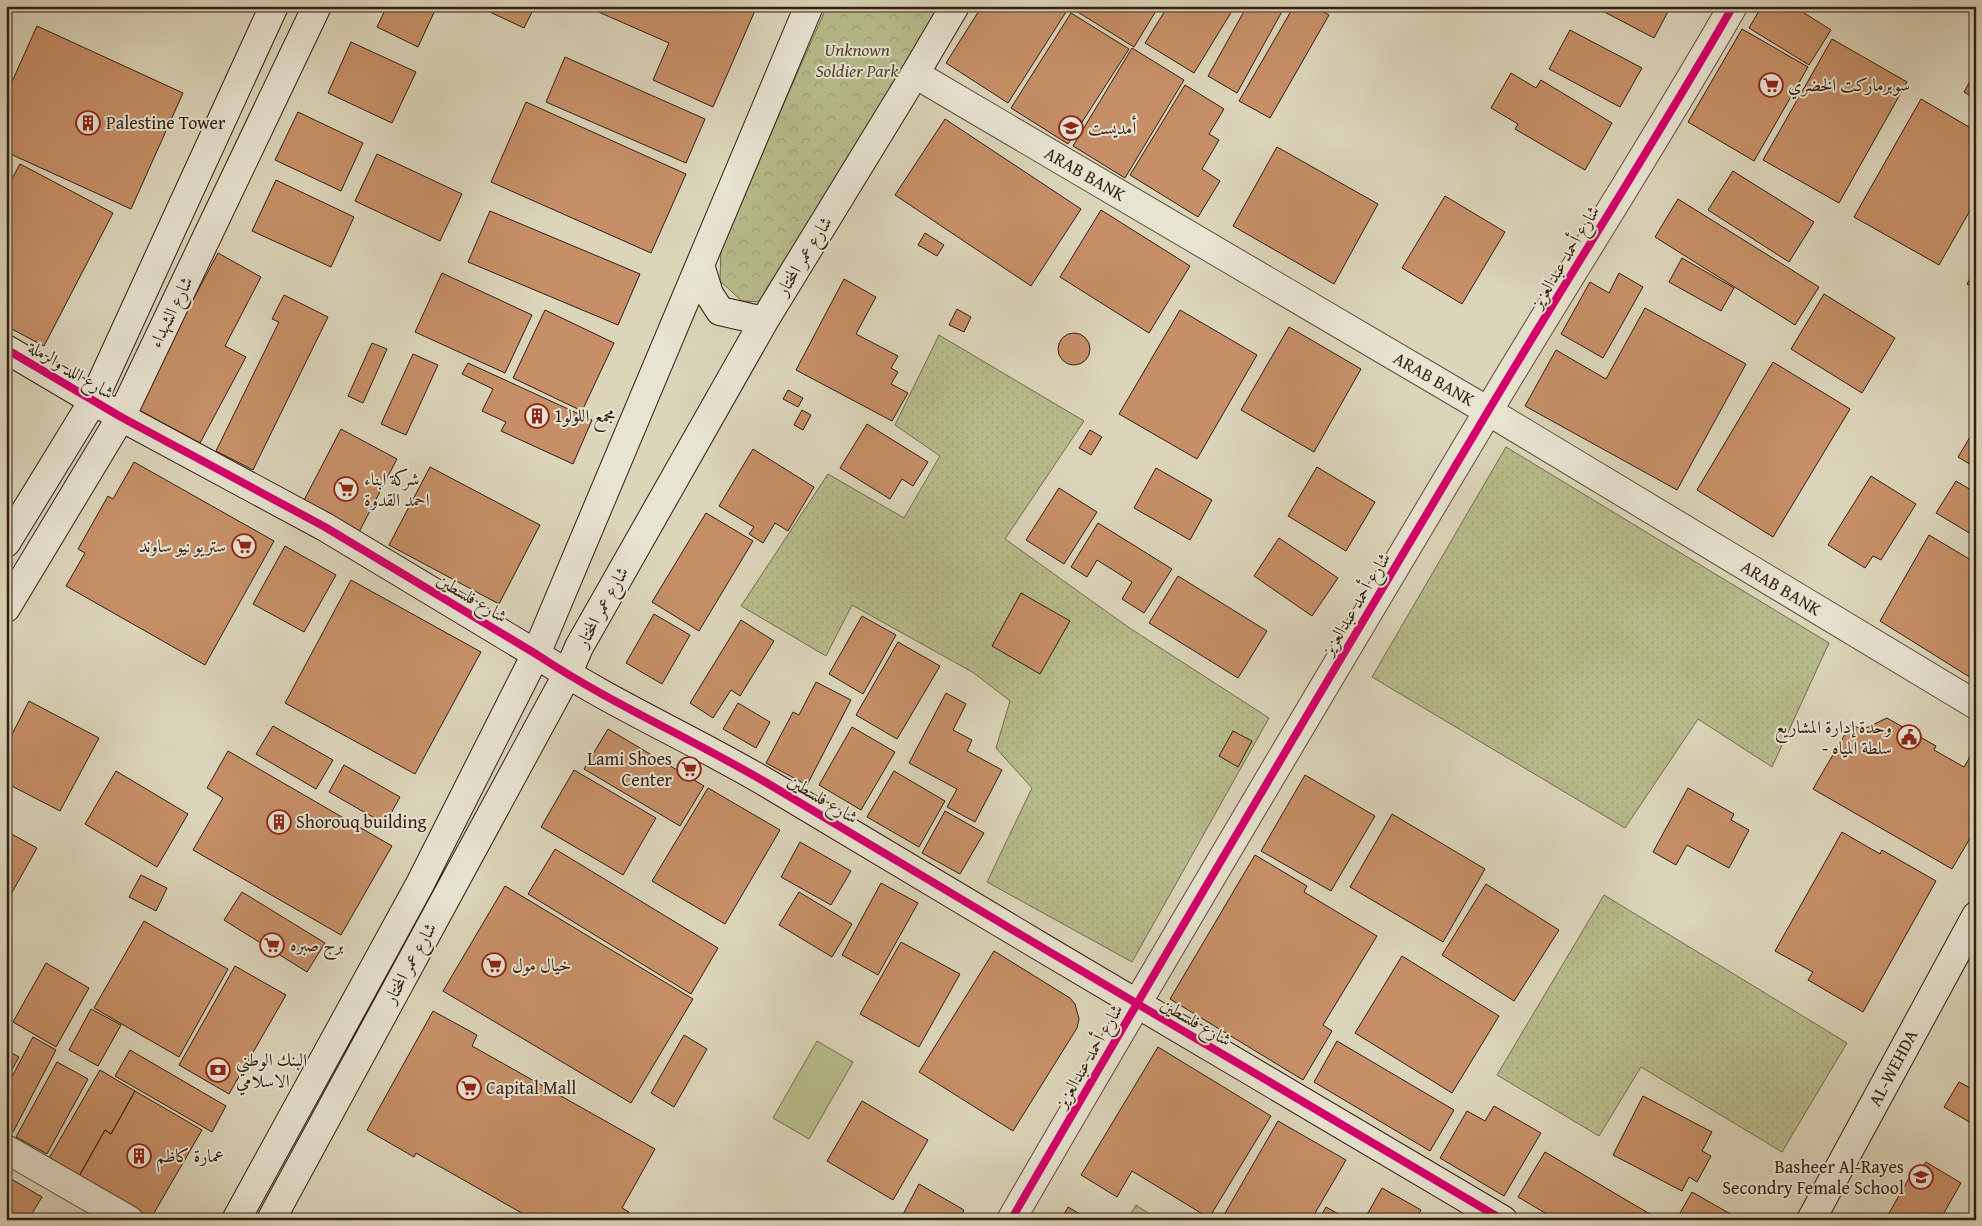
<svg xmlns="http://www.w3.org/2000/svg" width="1982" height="1226" viewBox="0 0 1982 1226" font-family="'Gentium Book Plus',Amiri,serif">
<defs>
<pattern id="grass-dots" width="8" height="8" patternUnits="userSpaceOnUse" patternTransform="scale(1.25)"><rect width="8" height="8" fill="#b7bb8b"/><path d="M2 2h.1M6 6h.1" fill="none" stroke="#9ea077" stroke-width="1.8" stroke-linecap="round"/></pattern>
<pattern id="forest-firs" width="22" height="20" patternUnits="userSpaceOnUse" patternTransform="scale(1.25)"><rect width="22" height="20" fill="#b7bb8b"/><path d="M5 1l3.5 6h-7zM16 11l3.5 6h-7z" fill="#9ea077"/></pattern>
<pattern id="park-crowns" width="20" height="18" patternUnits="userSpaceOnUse" patternTransform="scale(1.25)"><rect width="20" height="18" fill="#b7bb8b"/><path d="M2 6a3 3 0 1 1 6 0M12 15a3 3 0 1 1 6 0" fill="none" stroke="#9ea077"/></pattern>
</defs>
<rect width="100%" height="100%" fill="#dcd5ba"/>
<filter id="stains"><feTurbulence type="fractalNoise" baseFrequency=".004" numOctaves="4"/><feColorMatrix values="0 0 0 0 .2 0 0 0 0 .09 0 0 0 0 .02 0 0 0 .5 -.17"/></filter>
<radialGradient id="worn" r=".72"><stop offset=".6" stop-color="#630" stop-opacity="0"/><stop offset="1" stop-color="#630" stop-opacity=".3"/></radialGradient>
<!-- grass -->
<path fill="url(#grass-dots)" stroke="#756c4e" d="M 939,335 L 1084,421 L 1005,539 L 1128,627 L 1269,718 L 1132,962 L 987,882 L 1032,788 L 996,748 L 1010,701 L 974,673 L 852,605 L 826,656 L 741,606 L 828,474 L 904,518 L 940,456 L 895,425 Z
M 1506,447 L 1829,643 L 1772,767 L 1698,719 L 1625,828 L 1372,677 Z
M 1604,895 L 1847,1043 L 1782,1152 L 1641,1067 L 1599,1136 L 1497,1075 Z"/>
<!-- forest -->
<path fill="url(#forest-firs)" stroke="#756c4e" d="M 1136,1205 L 1159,1220 L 1127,1220 Z"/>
<!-- park -->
<path fill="url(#park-crowns)" stroke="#756c4e" d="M 827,6 L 944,6 L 765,302 L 742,301 L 720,281 L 721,246 Z"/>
<!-- garden -->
<path fill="#b7bb8b" stroke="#756c4e" d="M 817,1041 L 853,1062 L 809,1139 L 773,1118 Z"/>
<!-- building -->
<path fill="#c68f67" stroke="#331e12" d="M 387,6 L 437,6 L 418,47 L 377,27 Z
M 477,6 L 535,6 L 524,28 Z
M 585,6 L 757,6 L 713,107 L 653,80 L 669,43 Z
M 982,6 L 1057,6 L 1066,12 L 1008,103 L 946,63 Z
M 1068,6 L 1159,6 L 1134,47 Z
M 1168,6 L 1235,6 L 1194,73 L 1145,43 Z
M 1247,6 L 1285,6 L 1237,93 L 1208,76 Z
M 1294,6 L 1313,6 L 1329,15 L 1270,118 L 1239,101 Z
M 1593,6 L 1671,6 L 1654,38 Z
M 1762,6 L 1793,6 L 1831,30 L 1809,65 L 1749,28 Z
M 1071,13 L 1129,49 L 1068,144 L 1011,108 Z
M 37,26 L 183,93 L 131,209 L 6,152 L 6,95 Z
M 1742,29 L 1808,67 L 1754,161 L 1688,122 Z
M 1570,30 L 1642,68 L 1620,107 L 1549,69 Z
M 1832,39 L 1907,82 L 1839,203 L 1763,160 Z
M 351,42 L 416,72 L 392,123 L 328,93 Z
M 1132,48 L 1184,80 L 1125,178 L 1073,146 Z
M 565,57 L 705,119 L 686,163 L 546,102 Z
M 1976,71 L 1976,99 L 1964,92 Z
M 1511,73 L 1536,88 L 1541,80 L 1612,123 L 1585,170 L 1515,129 L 1518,124 L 1491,108 Z
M 1185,85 L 1224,109 L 1209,134 L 1219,140 L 1202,169 L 1220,181 L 1198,217 L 1130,175 Z
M 1921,99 L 1976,131 L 1976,200 L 1939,265 L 1854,217 Z
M 526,102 L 686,174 L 651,253 L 491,182 Z
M 298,112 L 363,143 L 341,191 L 275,160 Z
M 945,119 L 1081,209 L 1031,286 L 895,195 Z
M 1277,147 L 1378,204 L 1334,284 L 1233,226 Z
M 377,154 L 462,194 L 440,241 L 355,201 Z
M 20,164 L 113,213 L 44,346 L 6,326 L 6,190 Z
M 1733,171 L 1814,222 L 1789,262 L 1708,210 Z
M 276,180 L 354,217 L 331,267 L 252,231 Z
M 1445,196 L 1505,232 L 1462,304 L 1402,268 Z
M 1678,199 L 1819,287 L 1795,325 L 1655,237 Z
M 1101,210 L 1190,266 L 1149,333 L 1060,277 Z
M 490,211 L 640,274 L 618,325 L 468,262 Z
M 925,233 L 944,245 L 937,256 L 918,245 Z
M 218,253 L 261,277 L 225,346 L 246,357 L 200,443 L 135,408 Z
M 1682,258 L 1734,288 L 1721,311 L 1669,282 Z
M 1976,269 L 1976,289 L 1967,284 Z
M 442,273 L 532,315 L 505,373 L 415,332 Z
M 1619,273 L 1643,287 L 1603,358 L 1561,334 L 1590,282 L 1609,293 Z
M 844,279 L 876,297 L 856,334 L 898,356 L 891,368 L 898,372 L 891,384 L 908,393 L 892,421 L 796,370 Z
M 1824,294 L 1895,338 L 1862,393 L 1791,349 Z
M 284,295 L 328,317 L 253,470 L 216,451 L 279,322 L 272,319 Z
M 1645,308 L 1746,364 L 1677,490 L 1525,406 L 1556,350 L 1606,379 Z
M 957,309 L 971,317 L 964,332 L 949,325 Z
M 545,310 L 614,343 L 582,411 L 513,378 Z
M 1180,310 L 1257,355 L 1197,459 L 1119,414 Z
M 1289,327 L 1361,369 L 1314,452 L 1241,410 Z
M1058 349a16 16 0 1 1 32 0a16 16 0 1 1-32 0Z
M 372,343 L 387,349 L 363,403 L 348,396 Z
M 413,354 L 438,365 L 406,435 L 381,424 Z
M 1773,362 L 1850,409 L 1773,537 L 1697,490 Z
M 468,363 L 592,420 L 573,464 L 501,431 L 506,422 L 482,411 L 493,389 L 462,374 Z
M 788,390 L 803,398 L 798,407 L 783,399 Z
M 802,410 L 811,415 L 803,430 L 794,425 Z
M 867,424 L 928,462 L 913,486 L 902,479 L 890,499 L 840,468 Z
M 1976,427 L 1976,468 L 1958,457 Z
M 341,429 L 397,459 L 358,534 L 302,504 Z
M 1090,430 L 1102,437 L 1091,455 L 1079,448 Z
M 753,449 L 814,487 L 788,531 L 775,523 L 763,543 L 749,534 L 754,527 L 719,506 Z
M 134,462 L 274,541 L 205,665 L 66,586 L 85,553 L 78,549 L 108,496 L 113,499 Z
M 430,467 L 540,525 L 499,604 L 389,545 Z
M 1317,467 L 1375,502 L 1346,551 L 1288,516 Z
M 1156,468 L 1212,500 L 1190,540 L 1134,508 Z
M 1871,476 L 1916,504 L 1881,560 L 1873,556 L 1865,568 L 1828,545 Z
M 1956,481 L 1976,493 L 1976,537 L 1936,513 Z
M 1059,488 L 1097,512 L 1064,564 L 1026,540 Z
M 706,513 L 753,541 L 699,631 L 652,602 Z
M 1098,523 L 1172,569 L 1144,613 L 1122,599 L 1132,582 L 1097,560 L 1087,577 L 1071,567 Z
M 1929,535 L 1976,563 L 1976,681 L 1880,621 Z
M 1279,538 L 1338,578 L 1312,616 L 1254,576 Z
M 285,546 L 336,575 L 304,632 L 253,604 Z
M 1178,576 L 1267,631 L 1238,678 L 1149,623 Z
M 351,580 L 481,652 L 415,774 L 285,703 Z
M 1021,593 L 1070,621 L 1040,674 L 992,646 Z
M 654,614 L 690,635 L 662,684 L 626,663 Z
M 862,616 L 896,635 L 863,694 L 829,674 Z
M 741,620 L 774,641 L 740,696 L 731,690 L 713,718 L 690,703 Z
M 898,642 L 940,666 L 897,739 L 856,715 Z
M 816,682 L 851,700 L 807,785 L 766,763 L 793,712 L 799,715 Z
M 946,693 L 966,704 L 953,730 L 972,740 L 967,751 L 1002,770 L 975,822 L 947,807 L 957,789 L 909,763 Z
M 29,701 L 99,738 L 60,811 L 6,783 L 6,746 Z
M 738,703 L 770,722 L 756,748 L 723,729 Z
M 1887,718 L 1936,746 L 1934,750 L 1964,767 L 1976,747 L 1976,828 L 1952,869 L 1813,789 L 1851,724 L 1862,730 Z
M 273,726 L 333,760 L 316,789 L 256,754 Z
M 852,727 L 895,752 L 861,810 L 819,785 Z
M 608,729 L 704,786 L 680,826 L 584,769 Z
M 1233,731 L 1252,741 L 1238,767 L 1219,756 Z
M 228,751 L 392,846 L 341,935 L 193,850 L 223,798 L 207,788 Z
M 344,765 L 400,797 L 385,824 L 329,792 Z
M 574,770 L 656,818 L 623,875 L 541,827 Z
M 116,771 L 188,814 L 157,867 L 85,824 Z
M 894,771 L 945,801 L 919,847 L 867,817 Z
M 1305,775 L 1375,816 L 1331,891 L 1261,851 Z
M 708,788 L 780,830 L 725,924 L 652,881 Z
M 1688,788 L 1734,814 L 1731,820 L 1749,830 L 1729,868 L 1687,845 L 1676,865 L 1653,852 Z
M 945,811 L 984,833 L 960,874 L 922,853 Z
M 1392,814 L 1485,869 L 1443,942 L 1350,887 Z
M 6,831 L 37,848 L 6,903 Z
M 1842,832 L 1880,854 L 1882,850 L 1936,881 L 1863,1012 L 1808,980 L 1813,972 L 1775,951 Z
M 800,842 L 851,871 L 831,905 L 781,877 Z
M 555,849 L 718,948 L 691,994 L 528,894 Z
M 1255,855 L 1307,886 L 1304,892 L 1377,936 L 1323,1025 L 1332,1031 L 1303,1080 L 1170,999 Z
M 141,875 L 167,888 L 156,911 L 129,897 Z
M 881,883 L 918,903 L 878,975 L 842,955 Z
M 1486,884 L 1559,930 L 1514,1001 L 1442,955 Z
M 505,886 L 693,999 L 631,1103 L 443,991 Z
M 242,892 L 325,943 L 307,972 L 224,920 Z
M 799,892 L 852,924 L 832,957 L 779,925 Z
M 144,921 L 228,969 L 179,1057 L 94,1008 Z
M 901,942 L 960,974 L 919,1047 L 860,1014 Z
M 994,951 L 1070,998 L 1075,1004 L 1079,1019 L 1077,1028 L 1013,1131 L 919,1072 Z
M 1402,956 L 1499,1016 L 1452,1093 L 1355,1033 Z
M 46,963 L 89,988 L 56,1047 L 13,1022 Z
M 235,966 L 286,995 L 229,1094 L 179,1065 Z
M 91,1009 L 121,1025 L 98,1066 L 69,1050 Z
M 433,1011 L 477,1035 L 472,1046 L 655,1149 L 622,1208 L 629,1212 L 625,1220 L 534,1220 L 416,1153 L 414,1157 L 367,1130 Z
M 684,1035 L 707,1049 L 674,1107 L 651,1093 Z
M 33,1037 L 56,1050 L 13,1132 L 6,1128 L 6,1088 Z
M 1337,1041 L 1454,1110 L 1430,1151 L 1314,1082 Z
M 1158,1047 L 1271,1116 L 1209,1218 L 1132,1171 L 1117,1197 L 1081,1175 Z
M 6,1050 L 19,1057 L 6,1080 Z
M 130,1050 L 226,1106 L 212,1132 L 115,1076 Z
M 57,1062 L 88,1079 L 47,1154 L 16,1137 Z
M 100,1070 L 135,1091 L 111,1134 L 105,1130 L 78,1178 L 48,1160 Z
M 1959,1082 L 1976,1091 L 1976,1126 L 1944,1107 Z
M 135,1091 L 202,1130 L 150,1220 L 78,1178 L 105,1130 L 111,1134 Z
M 1643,1096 L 1712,1132 L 1702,1151 L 1711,1156 L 1697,1182 L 1689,1177 L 1682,1191 L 1613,1155 Z
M 862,1101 L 928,1140 L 893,1200 L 827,1161 Z
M 1494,1106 L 1541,1133 L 1504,1196 L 1440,1158 L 1467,1111 L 1485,1121 Z
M 1278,1121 L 1346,1160 L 1311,1220 L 1221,1220 Z
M 1545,1152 L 1660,1220 L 1557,1220 L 1518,1197 Z
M 1926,1162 L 1961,1183 L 1940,1220 L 1885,1220 L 1912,1173 L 1917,1176 Z
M 6,1176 L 42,1197 L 28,1220 L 6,1220 Z
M 919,1184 L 964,1210 L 959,1220 L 900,1220 Z
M 1382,1188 L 1421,1210 L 1416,1220 L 1364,1220 Z
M 1692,1192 L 1741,1220 L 1676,1220 Z
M 1068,1207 L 1090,1220 L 1061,1220 Z
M 1326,1207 L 1349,1220 L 1319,1220 Z"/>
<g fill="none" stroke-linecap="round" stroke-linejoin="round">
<!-- street casing -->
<g stroke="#5d4c3c" stroke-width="30">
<path id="street" d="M 915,74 L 1488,411 L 1976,705
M 6,1149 L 129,1220
M 1011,1220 C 1167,950 1327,681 1487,413 C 1568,277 1654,144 1733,6"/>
</g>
<!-- secondary casing -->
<g stroke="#331e12" stroke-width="30">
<path id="secondary" d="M 700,265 L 709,294 L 720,311 L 764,321
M 6,349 L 121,417 L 325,527 L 536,654 C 611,704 695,740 772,786 C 1015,932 1258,1076 1503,1220
M 6,543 L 93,401 L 274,6
M 6,608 L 121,417 L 317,6
M 236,1220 L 420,884 L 536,654 L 809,6
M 271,1220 L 567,675 L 579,647 L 764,321 L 915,74 L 955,6
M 1811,1220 L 1976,916"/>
</g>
<!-- street -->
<use href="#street" stroke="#e8e4d2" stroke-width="28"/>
<!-- secondary -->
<use href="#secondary" stroke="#e8e4d2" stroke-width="28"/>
<!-- cycleway casing -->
<g stroke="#e8e4d2" stroke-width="11">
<path id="cycleway" d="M 6,349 L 121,417 L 325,527 L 536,654 C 611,704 695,740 772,786 C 1015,932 1258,1076 1503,1220
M 1011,1220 C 1167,950 1327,681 1487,413 C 1568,277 1654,144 1733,6"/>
</g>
<!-- cycleway -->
<use href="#cycleway" stroke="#d6006c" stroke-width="8"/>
</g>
<!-- icons -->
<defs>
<g id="supermarket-ring" transform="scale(1.25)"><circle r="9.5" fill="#e8e4d2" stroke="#8f2418" stroke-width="1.5"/><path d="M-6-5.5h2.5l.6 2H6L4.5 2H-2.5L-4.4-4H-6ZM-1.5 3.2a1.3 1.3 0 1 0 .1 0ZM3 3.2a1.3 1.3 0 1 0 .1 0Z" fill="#8f2418"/></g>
<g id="building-ring" transform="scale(1.25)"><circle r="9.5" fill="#e8e4d2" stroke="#8f2418" stroke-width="1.5"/><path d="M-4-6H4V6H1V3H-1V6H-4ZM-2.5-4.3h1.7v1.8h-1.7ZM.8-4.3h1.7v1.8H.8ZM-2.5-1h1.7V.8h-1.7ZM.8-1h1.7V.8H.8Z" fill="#8f2418"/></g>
<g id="school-ring" transform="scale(1.25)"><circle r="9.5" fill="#e8e4d2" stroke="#8f2418" stroke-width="1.5"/><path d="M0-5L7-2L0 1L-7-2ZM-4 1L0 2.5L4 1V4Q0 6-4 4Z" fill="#8f2418"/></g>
<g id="civic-ring" transform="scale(1.25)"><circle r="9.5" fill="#e8e4d2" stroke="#8f2418" stroke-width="1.5"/><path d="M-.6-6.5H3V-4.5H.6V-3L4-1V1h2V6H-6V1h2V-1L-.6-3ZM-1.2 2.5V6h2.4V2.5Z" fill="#8f2418"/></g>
<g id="bank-ring" transform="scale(1.25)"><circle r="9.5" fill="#e8e4d2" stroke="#8f2418" stroke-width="1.5"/><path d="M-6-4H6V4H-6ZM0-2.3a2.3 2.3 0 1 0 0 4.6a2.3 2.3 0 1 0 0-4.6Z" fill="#8f2418"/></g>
</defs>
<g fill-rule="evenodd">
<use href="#supermarket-ring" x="1771" y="85"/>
<use href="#building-ring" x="88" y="123"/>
<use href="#school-ring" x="1071" y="128"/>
<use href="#building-ring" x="537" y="416"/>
<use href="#supermarket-ring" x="346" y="489"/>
<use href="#supermarket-ring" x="244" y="546"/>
<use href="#civic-ring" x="1909" y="737"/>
<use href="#supermarket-ring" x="689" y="769"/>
<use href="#building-ring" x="279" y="822"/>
<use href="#supermarket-ring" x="272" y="945"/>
<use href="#supermarket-ring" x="494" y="965"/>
<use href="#bank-ring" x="218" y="1070"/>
<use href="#supermarket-ring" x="469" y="1088"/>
<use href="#building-ring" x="139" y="1156"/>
<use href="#school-ring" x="1921" y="1177"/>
</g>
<g text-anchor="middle" stroke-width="4" stroke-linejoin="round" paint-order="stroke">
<!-- park labels -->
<g font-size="18" font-style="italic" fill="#544530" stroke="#e8e4d2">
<text x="857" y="56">Unknown<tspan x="857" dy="21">Soldier Park</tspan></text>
</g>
<!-- poi labels -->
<g font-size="18" fill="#331e12" stroke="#e8e4d2" text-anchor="start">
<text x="1788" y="91">سوبرماركت الخضري</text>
<text x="106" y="129">Palestine Tower</text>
<text x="1088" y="134">أمديست</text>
<text x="554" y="422">مجمع اللولو1</text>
<text x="364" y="485">شركة ابناء<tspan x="364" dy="21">احمد القدوة</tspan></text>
<text x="226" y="552" text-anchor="end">ستريو نيو ساوند</text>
<text x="1892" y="733" text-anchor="end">وحدة إدارة المشاريع<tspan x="1892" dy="21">- سلطة المياه</tspan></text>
<text x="672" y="765" text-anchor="end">Lami Shoes<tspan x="672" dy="21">Center</tspan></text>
<text x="296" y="828">Shorouq building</text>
<text x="290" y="951">برج صبره</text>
<text x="512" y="971">خيال مول</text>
<text x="236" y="1066">البنك الوطني<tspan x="236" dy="21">الاسلامي</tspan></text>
<text x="486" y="1094">Capital Mall</text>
<text x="156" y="1162">عمارة كاظم</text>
<text x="1904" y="1173" text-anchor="end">Basheer Al-Rayes<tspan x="1904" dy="21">Secondry Female School</tspan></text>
</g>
<!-- street labels -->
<g font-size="18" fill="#331e12" stroke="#e8e4d2">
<text transform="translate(1085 174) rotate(30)" y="6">ARAB BANK</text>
<text transform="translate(804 256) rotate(-58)" y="6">شارع عمر المختار</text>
<text transform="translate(1565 257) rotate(-59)" y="6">شارع أحمد عبدالعزيز</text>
<text transform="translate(171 312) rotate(-64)" y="6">شارع الشهداء</text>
<text transform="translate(71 370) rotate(31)" y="6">شارع اللد والرملة</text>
<text transform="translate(1434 379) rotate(30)" y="6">ARAB BANK</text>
<text transform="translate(1781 588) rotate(31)" y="6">ARAB BANK</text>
<text transform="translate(472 598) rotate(31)" y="6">شارع فلسطين</text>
<text transform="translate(1356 604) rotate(-59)" y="6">شارع أحمد عبدالعزيز</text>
<text transform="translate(602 607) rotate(-61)" y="6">شارع عمر المختار</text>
<text transform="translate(823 799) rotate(31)" y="6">شارع فلسطين</text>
<text transform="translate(410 963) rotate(-61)" y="6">شارع عمر المختار</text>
<text transform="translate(1196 1022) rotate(30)" y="6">شارع فلسطين</text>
<text transform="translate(1089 1056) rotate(-60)" y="6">شارع أحمد عبدالعزيز</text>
<text transform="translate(1893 1068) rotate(-62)" y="6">AL-WEHDA</text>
</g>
</g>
<!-- margin -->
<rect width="1982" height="1226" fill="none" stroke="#dcd5ba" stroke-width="25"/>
<rect x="8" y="8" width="1967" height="1211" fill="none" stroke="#331e12" stroke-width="2.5"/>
<rect x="12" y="12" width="1957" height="1201" fill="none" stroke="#331e12"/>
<rect width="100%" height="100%" filter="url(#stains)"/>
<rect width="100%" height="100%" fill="url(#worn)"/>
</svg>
